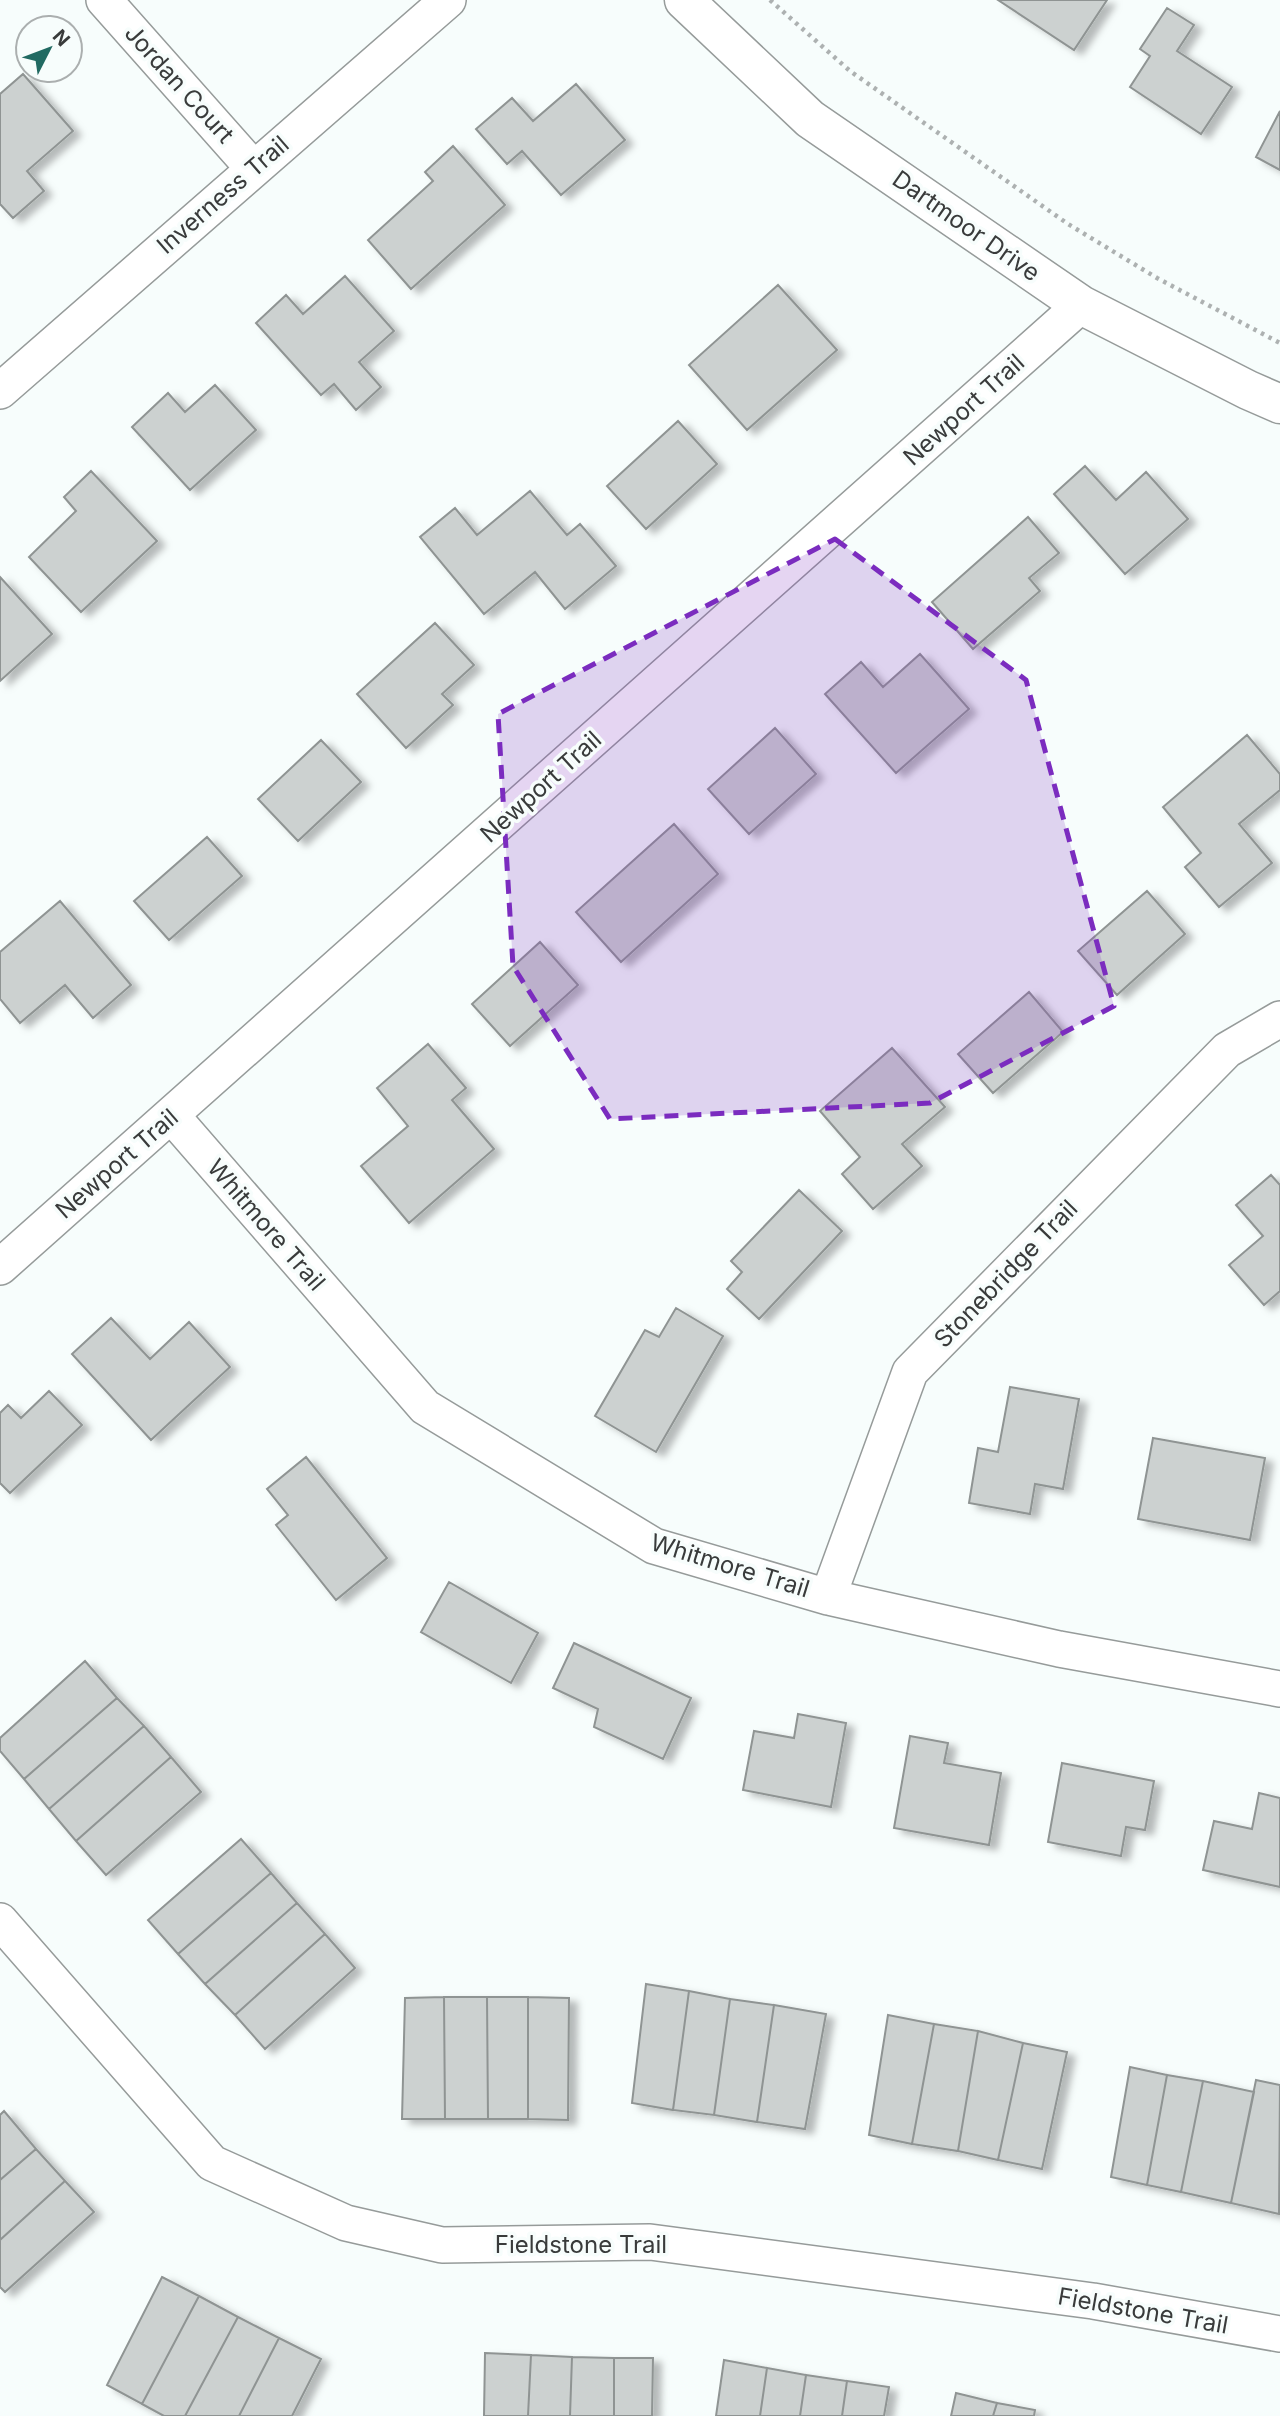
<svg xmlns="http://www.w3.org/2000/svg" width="1280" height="2416" viewBox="0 0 1280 2416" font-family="Inter,sans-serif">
<defs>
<filter id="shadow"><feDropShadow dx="8" dy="4.5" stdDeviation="3.5" flood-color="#0004"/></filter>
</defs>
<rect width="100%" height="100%" fill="#f7fdfc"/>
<!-- building -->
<path fill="#ccd1d0" stroke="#8f9493" stroke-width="2" filter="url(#shadow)" d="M 998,0 L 1107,0 L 1074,50 Z
M 1167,8 L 1194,25 L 1177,51 L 1232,87 L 1201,134 L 1130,87 L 1150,56 L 1140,49 Z
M 23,74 L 73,131 L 27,171 L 44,191 L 13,218 L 0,204 L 0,94 Z
M 576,84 L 625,140 L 561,195 L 522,151 L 507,164 L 476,129 L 512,98 L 533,121 Z
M 1280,111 L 1280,170 L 1256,157 Z
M 453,146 L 505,205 L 411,289 L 368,240 L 433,181 L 425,172 Z
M 345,276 L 394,331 L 359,362 L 381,387 L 356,410 L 334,384 L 321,395 L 256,323 L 286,295 L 303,314 Z
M 778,285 L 837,350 L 747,430 L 689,365 Z
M 215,385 L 256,430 L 190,490 L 132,427 L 168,393 L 185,412 Z
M 678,421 L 717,464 L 646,529 L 607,486 Z
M 1085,466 L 1116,500 L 1146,472 L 1188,519 L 1125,574 L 1054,494 Z
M 91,471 L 157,541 L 81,612 L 29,557 L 76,511 L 64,497 Z
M 530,491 L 567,535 L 580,524 L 616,566 L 565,609 L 535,572 L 484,614 L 420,537 L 455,508 L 477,535 Z
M 1028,517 L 1059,553 L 1029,578 L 1040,591 L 973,649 L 932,602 Z
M 0,577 L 52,634 L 0,681 Z
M 435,623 L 474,665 L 442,694 L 453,705 L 406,748 L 357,694 Z
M 920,654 L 969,709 L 896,773 L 825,694 L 861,662 L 883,687 Z
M 775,728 L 816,774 L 749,834 L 708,789 Z
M 1247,735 L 1280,774 L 1280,790 L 1239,824 L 1272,863 L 1219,907 L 1185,867 L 1201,853 L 1163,807 Z
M 321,740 L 361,782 L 298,841 L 258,799 Z
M 674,824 L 718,874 L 621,962 L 576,912 Z
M 207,837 L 242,876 L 169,940 L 134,901 Z
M 1147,891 L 1185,934 L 1117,995 L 1078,951 Z
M 60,901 L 131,985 L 93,1018 L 65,985 L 20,1023 L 0,999 L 0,952 Z
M 540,942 L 578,985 L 510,1046 L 472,1004 Z
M 1029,992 L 1063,1032 L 993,1093 L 958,1054 Z
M 428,1044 L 466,1088 L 452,1100 L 494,1149 L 409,1223 L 361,1166 L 408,1126 L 377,1088 Z
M 892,1048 L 945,1107 L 902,1144 L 922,1166 L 873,1209 L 842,1174 L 860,1157 L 820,1111 Z
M 1271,1175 L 1280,1185 L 1280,1291 L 1264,1305 L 1229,1265 L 1263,1236 L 1236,1205 Z
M 799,1190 L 842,1231 L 759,1319 L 727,1289 L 742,1272 L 731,1261 Z
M 676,1308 L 723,1336 L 656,1452 L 595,1416 L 645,1330 L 659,1337 Z
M 111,1318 L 150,1359 L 189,1322 L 230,1367 L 151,1440 L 72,1354 Z
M 1010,1387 L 1079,1399 L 1063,1489 L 1035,1484 L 1030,1514 L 969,1503 L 978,1448 L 998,1452 Z
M 49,1391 L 82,1425 L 10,1493 L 0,1483 L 0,1413 L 8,1405 L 21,1418 Z
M 1153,1438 L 1265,1458 L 1250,1540 L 1138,1519 Z
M 306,1457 L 387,1558 L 336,1600 L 276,1525 L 288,1515 L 267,1489 Z
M 449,1582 L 538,1633 L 511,1683 L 421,1632 Z
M 574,1643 L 691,1698 L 663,1759 L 594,1727 L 598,1709 L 553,1688 Z
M 85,1661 L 117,1698 L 24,1779 L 0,1751 L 0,1738 Z
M 117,1698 L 144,1726 L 49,1809 L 24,1779 Z
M 798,1714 L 846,1723 L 831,1807 L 743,1790 L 754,1731 L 794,1738 Z
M 144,1726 L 171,1757 L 76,1841 L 49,1809 Z
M 910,1736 L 948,1743 L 944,1763 L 1001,1773 L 989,1845 L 894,1828 Z
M 171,1757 L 201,1792 L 106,1875 L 76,1841 Z
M 1062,1763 L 1154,1781 L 1145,1830 L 1126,1827 L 1121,1856 L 1048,1842 Z
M 1259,1793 L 1280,1798 L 1280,1887 L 1203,1870 L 1214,1821 L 1252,1829 Z
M 241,1839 L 271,1873 L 178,1954 L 148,1920 Z
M 271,1873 L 297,1903 L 205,1984 L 178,1954 Z
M 297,1903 L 325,1934 L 235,2015 L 205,1984 Z
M 325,1934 L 355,1968 L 265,2049 L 235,2015 Z
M 646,1984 L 689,1991 L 673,2110 L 632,2103 Z
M 689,1991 L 730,1999 L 714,2115 L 673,2110 Z
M 444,1997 L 445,2119 L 402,2119 L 405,1998 Z
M 444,1997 L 487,1997 L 488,2119 L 445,2119 Z
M 487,1997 L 528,1997 L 528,2119 L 488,2119 Z
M 528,1997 L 569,1998 L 568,2120 L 528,2119 Z
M 730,1999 L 774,2005 L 757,2122 L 714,2115 Z
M 774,2005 L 826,2014 L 805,2129 L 757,2122 Z
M 888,2015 L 934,2024 L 912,2144 L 869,2135 Z
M 934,2024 L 978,2031 L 958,2151 L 912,2144 Z
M 978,2031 L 1023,2043 L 998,2160 L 958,2151 Z
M 1023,2043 L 1067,2052 L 1042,2169 L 998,2160 Z
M 1130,2067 L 1167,2075 L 1147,2185 L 1111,2177 Z
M 1167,2075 L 1203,2081 L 1181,2192 L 1147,2185 Z
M 1256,2080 L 1280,2085 L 1279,2214 L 1231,2203 Z
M 1203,2081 L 1254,2092 L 1231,2203 L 1181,2192 Z
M 4,2111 L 36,2149 L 0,2180 L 0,2115 Z
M 36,2149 L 65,2181 L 0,2240 L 0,2180 Z
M 65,2181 L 94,2212 L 5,2292 L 0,2287 L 0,2240 Z
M 162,2277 L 199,2296 L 142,2404 L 107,2385 Z
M 199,2296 L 238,2317 L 185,2416 L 164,2416 L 142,2404 Z
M 238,2317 L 279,2338 L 239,2416 L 185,2416 Z
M 279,2338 L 321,2359 L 292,2416 L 239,2416 Z
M 485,2353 L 531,2355 L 528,2416 L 484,2416 Z
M 531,2355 L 572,2357 L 570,2416 L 528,2416 Z
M 572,2357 L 614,2358 L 614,2416 L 570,2416 Z
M 614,2358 L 653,2358 L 652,2416 L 614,2416 Z
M 724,2360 L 767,2368 L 760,2416 L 716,2416 Z
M 767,2368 L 806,2375 L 800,2416 L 760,2416 Z
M 806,2375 L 847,2381 L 842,2416 L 800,2416 Z
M 847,2381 L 889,2387 L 884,2416 L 842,2416 Z
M 956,2393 L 997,2403 L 993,2416 L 951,2416 Z
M 997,2403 L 1035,2410 L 1034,2416 L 993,2416 Z"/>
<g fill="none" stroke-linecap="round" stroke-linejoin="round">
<!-- minor casing -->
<g stroke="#969b9a" stroke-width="38">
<path id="minor" d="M 104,0 L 253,168
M 0,391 L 448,0
M 172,1116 L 425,1407 L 654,1546 L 828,1597 L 1059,1649 L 1280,1689
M 0,1267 L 1081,305
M 828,1597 L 910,1372 L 1227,1050 L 1280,1019
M 0,1921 L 212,2163 L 346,2223 L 442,2245 L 650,2242 L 1093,2301 L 1280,2334"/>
</g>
<!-- tertiary casing -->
<g stroke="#969b9a" stroke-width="41">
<path id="tertiary" d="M 684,0 L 810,119 L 1081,305 L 1248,390 L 1280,404"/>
</g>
<!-- path -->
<path stroke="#adb1b1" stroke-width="4.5" stroke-dasharray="3.5 5" stroke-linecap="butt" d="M 770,0 L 850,71 L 1068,224 L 1157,278 L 1280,343"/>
<!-- minor -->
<use href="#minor" stroke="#fff" stroke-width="35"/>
<!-- tertiary -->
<use href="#tertiary" stroke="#fff" stroke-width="38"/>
</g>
<!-- marked area -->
<path fill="#7b2cbf" fill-opacity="0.2" stroke="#7b2cbf" stroke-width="5" stroke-dasharray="14 9" stroke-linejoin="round" d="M 835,539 L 1026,680 L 1114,1006 L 930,1103 L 610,1119 L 513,966 L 498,714 Z"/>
<g text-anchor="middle" stroke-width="7" stroke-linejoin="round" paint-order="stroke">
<!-- street labels -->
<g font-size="24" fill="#393b3b" stroke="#f7fdfc">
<text transform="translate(179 84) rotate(48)" y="8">Jordan Court</text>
<text transform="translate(223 195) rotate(-41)" y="8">Inverness Trail</text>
<text transform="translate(966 226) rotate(35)" y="8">Dartmoor Drive</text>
<text transform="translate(964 410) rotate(-42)" y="8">Newport Trail</text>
<text transform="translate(541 787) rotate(-42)" y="8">Newport Trail</text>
<text transform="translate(117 1164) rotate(-41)" y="8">Newport Trail</text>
<text transform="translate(266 1225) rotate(49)" y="8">Whitmore Trail</text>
<text transform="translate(1006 1274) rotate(-46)" y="8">Stonebridge Trail</text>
<text transform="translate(730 1566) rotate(17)" y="8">Whitmore Trail</text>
<text x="581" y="2253">Fieldstone Trail</text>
<text transform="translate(1143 2311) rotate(10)" y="8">Fieldstone Trail</text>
</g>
</g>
<!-- north arrow -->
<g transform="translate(49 49) rotate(48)"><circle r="33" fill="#f7fdfc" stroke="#abafaf" stroke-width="2"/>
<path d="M0-5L12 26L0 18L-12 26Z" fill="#216a62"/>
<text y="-10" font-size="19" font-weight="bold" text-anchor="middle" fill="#393b3b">N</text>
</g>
</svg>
